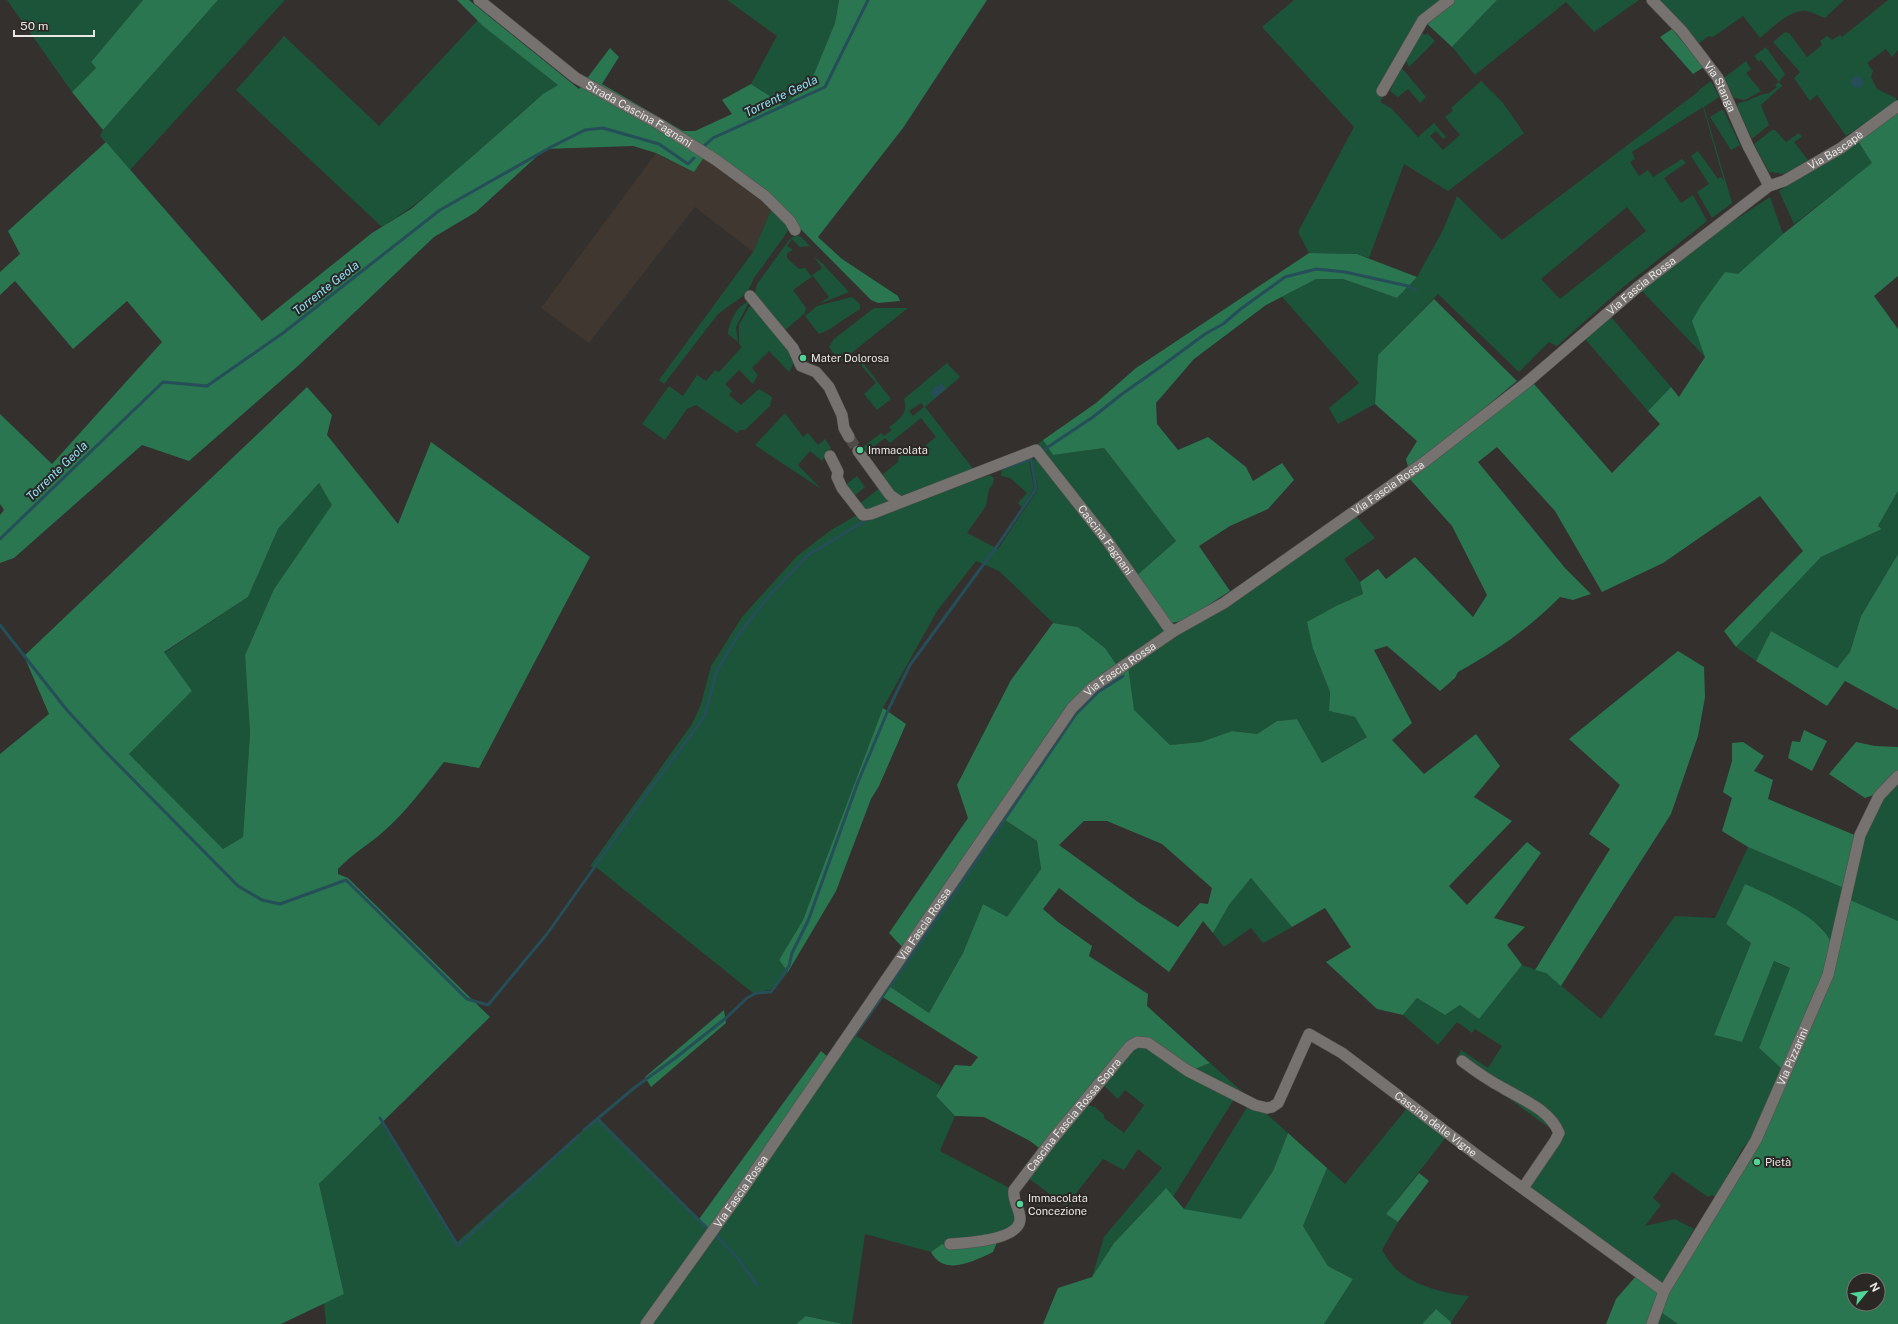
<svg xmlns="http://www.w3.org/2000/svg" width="1898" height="1324" viewBox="0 0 1898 1324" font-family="'Public Sans',sans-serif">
<rect width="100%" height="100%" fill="#33302e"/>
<!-- built -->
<path fill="#3f3730" d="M 656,153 L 668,160 L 705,156 L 772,208 L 753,252 L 695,207 L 589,343 L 541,308 Z"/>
<!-- green -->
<path fill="#1c5439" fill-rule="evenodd" d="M 7,0 L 143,0 L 91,62 L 96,68 L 72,92 Z
M 218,0 L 285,0 L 130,170 L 100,136 L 103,130 Z
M 727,0 L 839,0 L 835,23 L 814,74 L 785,107 L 751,84 L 777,36 Z
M 1294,0 L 1448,0 L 1421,21 L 1380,102 L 1391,108 L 1418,137 L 1434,123 L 1446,137 L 1443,139 L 1436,131 L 1430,136 L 1443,150 L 1460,135 L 1445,117 L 1453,111 L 1451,108 L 1481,81 L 1503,103 L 1524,133 L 1448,191 L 1404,164 L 1369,258 L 1357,254 L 1309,253 L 1298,232 L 1354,127 L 1262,27 Z
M 1497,0 L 1639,0 L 1594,32 L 1566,2 L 1475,75 L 1452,47 Z
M 1657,0 L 1844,0 L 1825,18 C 1819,16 1813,12 1807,11 C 1790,9 1772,28 1760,38 L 1743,16 L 1713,37 L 1709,36 L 1699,43 L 1681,25 L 1699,90 L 1711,81 L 1719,97 L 1704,107 L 1732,203 L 1712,218 L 1697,192 L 1709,184 L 1691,156 L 1698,151 L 1718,179 L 1721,177 L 1724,181 L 1703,107 L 1632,152 L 1635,159 L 1630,162 L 1639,176 L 1648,170 L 1653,177 L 1682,159 L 1686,163 L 1664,178 L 1681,203 L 1693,195 L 1707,221 L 1622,288 L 1557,346 L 1549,342 L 1519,372 L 1438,294 L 1378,355 L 1375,404 L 1338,424 L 1329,408 L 1359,383 L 1282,297 L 1316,278 L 1343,279 L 1397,298 L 1417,277 L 1443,230 L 1457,196 L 1502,240 L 1699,91 L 1680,23 ZM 1627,207 L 1646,231 L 1560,299 L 1541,279 Z
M 1888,0 L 1898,0 L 1898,50 L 1892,57 L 1886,49 L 1867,63 L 1873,71 L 1871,77 L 1877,89 L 1896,98 L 1896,102 L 1846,136 L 1817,95 L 1810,101 L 1794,78 L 1800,72 L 1773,42 L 1785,32 L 1790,34 L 1807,57 L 1822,45 L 1820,41 L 1827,36 L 1832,40 L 1840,35 L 1842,37 Z
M 478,20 L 558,85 C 533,100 512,122 490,141 C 456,172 421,202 382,227 L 236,90 L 284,36 L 379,126 Z
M 1420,33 L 1426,35 L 1427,33 L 1435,41 L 1409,67 L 1405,59 Z
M 1766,47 L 1785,74 L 1779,82 L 1782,86 L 1761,105 L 1769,125 L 1752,139 L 1737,107 L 1738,103 C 1749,102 1762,92 1768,94 L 1777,87 L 1775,85 L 1779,82 L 1761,60 L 1759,62 L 1754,56 Z
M 1746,61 L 1751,69 L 1746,73 L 1761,91 L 1745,100 L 1734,98 L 1724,78 Z
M 1401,67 L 1426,97 L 1420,103 L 1408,89 L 1398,97 L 1390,91 Z
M 1723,109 L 1740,145 L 1731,150 L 1710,117 Z
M 1772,130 L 1775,130 L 1786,142 L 1799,133 L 1802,137 L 1794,142 L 1808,160 L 1784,174 L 1769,172 L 1754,144 Z
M 1858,141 L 1873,163 L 1794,224 L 1779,191 Z
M 1770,197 L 1783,234 L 1738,275 L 1705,357 L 1641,290 L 1723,228 Z
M 772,208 L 791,227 L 754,278 L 747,293 L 718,314 L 664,384 L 659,380 L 753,252 Z
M 796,235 L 801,237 L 810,246 L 800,247 L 792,239 L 787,246 L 793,250 L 787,253 L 787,258 L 799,269 L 805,268 L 811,276 L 822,268 L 814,257 L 822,263 L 849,292 L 819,304 L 829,297 L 813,276 L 793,290 L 806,308 L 805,313 L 784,331 L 756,296 L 755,292 L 757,284 L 789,240 Z
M 852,297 L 860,304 L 860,309 L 828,330 L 819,334 L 805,316 L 817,306 Z
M 749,302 L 736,327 L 738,342 L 728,334 C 729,323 737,304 749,302 Z
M 751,304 L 792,355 L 790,358 L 794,363 L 789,372 L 769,351 L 752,368 L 758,375 L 753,384 L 739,370 L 725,384 L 732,391 L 729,395 L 741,405 L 759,389 L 772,397 L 770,406 L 745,430 L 740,430 L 737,433 L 696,405 L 687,409 L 665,440 L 642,424 L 669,386 L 683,396 L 697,375 L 706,381 L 715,370 L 719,372 L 742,347 L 739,344 L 739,325 Z
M 874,308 L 908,308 L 840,362 L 829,347 L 834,339 Z
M 1611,317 L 1671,387 L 1648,411 L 1584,338 Z
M 863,363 L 891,399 L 877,410 L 864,394 L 876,383 L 861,365 Z
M 947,363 L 960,377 L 925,407 L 974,470 L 898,497 L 881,476 L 898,462 L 899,456 L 894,449 L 896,447 L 911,451 L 915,454 L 936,437 L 921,418 L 890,443 L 885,438 L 869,450 L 862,452 L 859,450 L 881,433 L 884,436 L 892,430 L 889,427 C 899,420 909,412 904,399 ZM 921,403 L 924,407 L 913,416 L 909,411 Z
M 785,413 L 803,437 L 808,433 L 818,445 L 825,439 L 831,448 L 822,461 L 810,451 L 798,465 L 821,489 L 755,445 Z
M 1043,440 L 1053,455 L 1104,448 L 1176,541 L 1136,576 L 1035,446 Z
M 1036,458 C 1081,515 1128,572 1166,634 L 1118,667 L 1105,648 L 1078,627 L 1053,623 L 999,571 L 976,561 L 937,611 L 883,708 L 803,920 L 779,960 L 788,972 L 775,989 L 753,993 L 597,868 L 590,866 L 692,724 L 701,704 L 711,666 L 742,617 L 797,556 L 831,530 L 857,515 L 859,521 L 990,475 L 994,478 L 993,484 L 989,489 L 986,506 L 967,533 L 998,549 L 1038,489 L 1032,460 Z
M 1029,460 L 1034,489 L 1022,507 L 1018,503 L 1027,493 L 1010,478 L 1001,476 L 1002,470 Z
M 857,476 L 865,487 L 853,497 L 845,485 Z
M 319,483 L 333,505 L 274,589 L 245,655 L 250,733 L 243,837 L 223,849 L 129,754 L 192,691 L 164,653 L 248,597 L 278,529 Z
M 881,487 L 888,502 L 871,513 L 858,505 Z
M 1898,491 L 1898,554 L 1861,616 L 1850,652 L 1837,668 L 1771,631 L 1756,661 L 1736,647 L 1821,557 L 1882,529 L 1878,526 Z
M 1354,514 L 1375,538 L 1344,559 L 1360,582 L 1363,594 L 1338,605 L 1313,649 L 1330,692 L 1329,711 L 1355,717 L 1368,736 L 1322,763 L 1297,719 L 1277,721 L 1257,734 L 1232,731 L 1201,742 L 1170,745 L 1133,710 L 1128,666 L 1226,606 Z
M 1898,781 L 1898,921 L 1848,899 L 1864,834 L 1882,798 Z
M 1002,818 L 1037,841 L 1041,869 L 1007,918 L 983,904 L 963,953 L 929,1013 L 889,986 Z
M 1748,847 L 1846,889 L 1831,944 L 1822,928 L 1801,913 L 1745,884 L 1726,924 L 1751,943 L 1714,1035 L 1742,1042 L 1774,961 L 1791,969 L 1759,1048 L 1784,1071 L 1752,1137 L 1742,1149 L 1716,1197 L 1711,1195 L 1708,1197 L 1672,1172 L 1653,1198 L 1661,1205 L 1645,1226 L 1675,1219 L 1694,1229 L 1662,1285 L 1528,1188 L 1555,1132 L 1456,1060 L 1461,1050 L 1488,1068 L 1502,1046 L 1475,1029 L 1472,1033 L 1457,1022 L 1438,1045 L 1403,1015 L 1417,998 L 1445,1015 L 1460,1005 L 1479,1019 L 1522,965 L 1546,973 L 1601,1019 L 1675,916 L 1715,918 Z
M 1251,878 L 1292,927 L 1263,943 L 1251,928 L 1224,947 L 1213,933 L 1229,905 Z
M 853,1034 L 941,1086 L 936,1096 L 955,1116 L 940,1151 L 1013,1190 L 1016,1227 L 997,1234 L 961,1239 L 955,1248 L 942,1244 L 931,1252 L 865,1234 L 852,1324 L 843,1324 L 807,1316 L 796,1324 L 326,1324 L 324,1303 L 344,1294 L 319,1184 L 382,1123 L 456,1243 L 598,1117 L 708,1228 Z
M 1145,1046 L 1236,1096 L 1173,1197 L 1165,1189 L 1114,1243 L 1092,1277 L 1104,1237 L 1162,1168 L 1138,1149 L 1124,1170 L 1103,1159 L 1066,1206 L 1028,1178 L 1087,1105 L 1095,1107 L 1104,1115 L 1104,1118 L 1124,1133 L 1144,1105 L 1125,1090 L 1118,1099 L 1103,1085 L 1134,1048 Z
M 1210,1063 L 1247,1096 L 1193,1070 Z
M 1249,1104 L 1262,1110 L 1288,1133 L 1273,1171 L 1241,1220 L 1184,1209 Z
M 1408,1107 L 1447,1136 L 1386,1214 L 1398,1222 L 1382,1250 C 1386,1256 1391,1265 1397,1270 C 1415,1286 1446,1294 1469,1296 L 1451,1322 L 1436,1309 L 1422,1324 L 1324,1324 L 1353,1279 L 1328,1266 L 1303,1226 L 1327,1168 L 1345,1184 Z
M 1662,1313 L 1678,1324 L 1658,1324 Z"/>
<!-- forest -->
<path fill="#297651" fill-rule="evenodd" d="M 143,0 L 218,0 L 103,130 L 72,92 L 96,68 L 91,62 Z
M 457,0 L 469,0 L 579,89 L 610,48 L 619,57 L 602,84 L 683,131 L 695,131 L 732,114 L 722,100 L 751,84 L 785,106 L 814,74 L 835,23 L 839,0 L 987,0 L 903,128 L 818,237 L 842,259 L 898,296 L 900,301 L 878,303 L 871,300 L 753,181 L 705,156 L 694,172 L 656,153 L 633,146 L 545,149 L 476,212 L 434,237 L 299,365 L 189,461 L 142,445 L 14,558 L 0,563 L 0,515 L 4,510 L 0,504 L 0,414 L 52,464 L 162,342 L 127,301 L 73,349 L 15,281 L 0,295 L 0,272 L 20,254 L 8,231 L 106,142 L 262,321 L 372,233 L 411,209 L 474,155 L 543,94 L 558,85 L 483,26 Z
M 1451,0 L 1497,0 L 1452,47 L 1424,21 Z
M 1672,29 L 1704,67 L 1693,74 L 1660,37 Z
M 1898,111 L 1898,276 L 1874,296 L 1898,329 L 1898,491 L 1878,526 L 1882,529 L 1821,557 L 1736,647 L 1724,631 L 1803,551 L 1760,496 L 1663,563 L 1602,592 L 1555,511 L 1497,447 L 1478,462 L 1565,568 L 1591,594 L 1573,600 L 1560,597 C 1528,629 1498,650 1458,672 L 1455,678 L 1440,691 L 1387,646 L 1374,650 L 1412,723 L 1392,740 L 1424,774 L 1476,734 L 1500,766 L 1474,797 L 1512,821 L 1449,886 L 1467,905 L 1527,842 L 1541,853 L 1494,918 L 1525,927 L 1507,945 L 1522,965 L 1479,1019 L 1460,1005 L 1445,1015 L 1417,998 L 1403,1015 L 1377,1009 L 1326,962 L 1351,947 L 1325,908 L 1292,927 L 1251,878 L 1229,905 L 1213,933 L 1203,921 L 1169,972 L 1059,888 L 1043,909 L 1058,922 L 1092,946 L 1089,956 L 1148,994 L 1147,1006 L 1210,1063 L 1193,1070 L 1135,1038 L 1043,1151 L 1030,1141 L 984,1117 L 955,1116 L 936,1096 L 955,1065 L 971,1066 L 978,1057 L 881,996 L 889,986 L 929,1013 L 963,953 L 983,904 L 1007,917 L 1041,869 L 1037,841 L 1002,818 L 1075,711 L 1096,690 L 1128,666 L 1134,710 L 1170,745 L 1201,742 L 1232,731 L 1257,734 L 1277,721 L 1297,719 L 1322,763 L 1367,737 L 1355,717 L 1329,711 L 1330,692 L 1313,649 L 1307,622 L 1338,605 L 1363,594 L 1360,582 L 1378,569 L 1386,579 L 1415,557 L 1473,617 L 1487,595 L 1452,526 L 1408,477 L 1534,384 L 1612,473 L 1660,424 L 1648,411 L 1671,387 L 1679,397 L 1705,357 L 1692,321 L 1701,305 L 1725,272 L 1738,274 L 1783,234 L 1872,163 L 1858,141 ZM 1084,821 L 1107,821 L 1162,844 L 1212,888 L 1208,904 L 1200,903 L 1178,927 L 1138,902 L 1059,845 Z
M 1309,253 L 1357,254 L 1417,277 L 1397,298 L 1343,279 L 1316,279 L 1266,305 L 1194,359 L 1156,403 L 1157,424 L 1178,450 L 1208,437 L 1246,467 L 1253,481 L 1282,463 L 1294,480 L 1268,509 L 1230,526 L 1199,546 L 1230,591 L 1185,620 L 1172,623 L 1165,617 L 1136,576 L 1176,541 L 1104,448 L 1053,455 L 1043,440 L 1096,403 L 1136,368 Z
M 1434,299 L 1517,381 L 1421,460 L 1408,467 L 1406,459 L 1417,441 L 1375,404 L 1378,355 Z
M 307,387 L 332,415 L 327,435 L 398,524 L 431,442 L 590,557 L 479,768 L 444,762 C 425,786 406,812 383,832 C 368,845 352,854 338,869 L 338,874 L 348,878 L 490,1017 L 319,1184 L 344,1294 L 281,1324 L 0,1324 L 0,754 L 49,714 L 24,656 ZM 319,483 L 332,505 L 274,589 L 245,655 L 250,733 L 243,837 L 223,849 L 129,754 L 192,691 L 164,652 L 248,597 L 278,529 Z
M 1898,554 L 1898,710 L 1845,681 L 1827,706 L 1756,661 L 1771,631 L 1837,668 L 1850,652 L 1861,616 Z
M 1053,623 L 1078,627 L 1105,648 L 1118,667 L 1092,684 L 904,949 L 889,933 L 968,818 L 957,785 L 1011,680 Z
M 1678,651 L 1704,667 L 1705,697 L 1698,736 L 1671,814 L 1561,986 L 1546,973 L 1535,970 L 1610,849 L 1589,834 L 1620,785 L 1569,739 Z
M 883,708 L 906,724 L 879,786 L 871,799 L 836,891 L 788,972 L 779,960 L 803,920 Z
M 1804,730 L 1827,741 L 1812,771 L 1788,758 L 1792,741 L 1800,742 Z
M 1743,742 L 1764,756 L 1754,771 L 1773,780 L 1768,799 L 1857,836 L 1846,889 L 1748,847 L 1722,831 L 1732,798 L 1723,792 L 1732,761 L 1732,743 Z
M 1856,742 L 1875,746 L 1898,747 L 1898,770 L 1877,794 L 1865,798 L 1829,774 Z
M 1745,884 C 1769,895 1822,917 1831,943 C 1836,961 1793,1049 1784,1071 L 1759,1048 L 1790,968 L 1774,961 L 1742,1042 L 1714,1035 L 1751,943 L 1726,924 Z
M 1848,899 L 1898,921 L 1898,1324 L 1678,1324 L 1662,1313 L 1666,1293 L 1718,1208 L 1830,976 ZM 1854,1280 L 1878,1280 L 1878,1304 L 1854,1304 Z
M 724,1010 L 726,1023 L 651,1087 L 645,1077 Z
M 821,1051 L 829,1058 L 708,1228 L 699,1219 Z
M 1288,1133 L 1327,1168 L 1303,1226 L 1328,1266 L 1353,1279 L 1324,1324 L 1043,1324 L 1058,1288 L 1092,1277 L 1114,1243 L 1166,1188 L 1184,1209 L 1241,1219 L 1273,1171 Z
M 1419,1173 L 1429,1181 L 1398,1222 L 1386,1214 Z
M 986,1234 L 997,1234 L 999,1238 L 993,1252 C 974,1261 944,1277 931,1252 L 942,1244 L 955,1248 L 961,1239 Z
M 1636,1276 L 1659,1293 L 1647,1324 L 1606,1324 L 1616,1299 Z
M 1436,1309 L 1451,1322 L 1451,1324 L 1422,1324 Z
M 806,1316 L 843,1324 L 796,1324 Z"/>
<!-- water -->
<path fill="#264e58" d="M1851 82a6 6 0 1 1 12 0a6 6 0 1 1-12 0Z
M 941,383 L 946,389 L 935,398 L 930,392 Z"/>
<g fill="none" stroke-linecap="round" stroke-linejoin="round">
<!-- stream -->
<path stroke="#264e58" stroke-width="3" d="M 704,146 L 713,138 L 825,87 L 868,0
M 1042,451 L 1093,417 L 1122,394 L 1159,368 L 1205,334 L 1223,324 L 1242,308 L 1285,277 L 1316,269 L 1345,272 L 1408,286 L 1416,290
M 0,539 L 163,382 L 207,386 L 283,333 L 440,210 L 551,147 L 585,130 L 603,128 L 659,144 L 688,164 L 694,158
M 0,625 L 66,709 L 102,748 L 238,886 L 262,900 L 280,904 L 346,880 L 467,999 L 488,1005 L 547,934 L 645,796 L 697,727 L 705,715 L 717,670 L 741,631 L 770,595 L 808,555 L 868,519
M 855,1035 L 937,919 L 1076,714 L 1098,692 L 1123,676
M 380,1118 L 458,1246 L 579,1135
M 597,1119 L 708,1229
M 584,1130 L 634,1088 L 674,1059 L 726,1018 L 747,998 L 756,993 L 771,992 L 789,966 L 792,953 L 808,921 L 858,782 L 889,708 L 910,665 L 997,546 L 1036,489 L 1031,459 L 1001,469
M 718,1232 L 716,1235 L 739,1260 L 757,1285"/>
<!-- minor-tunnel -->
<path stroke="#4e4b49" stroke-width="11" stroke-dasharray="11 5.5" stroke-linecap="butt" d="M 849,437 L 858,451"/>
<!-- minor casing -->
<g stroke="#514e4c" stroke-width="12">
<g id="minor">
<path id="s1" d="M 479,0 L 576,78 L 659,124 L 716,160 L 765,196 L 790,221 L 795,230"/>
<path id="s2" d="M 1652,0 L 1682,31 L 1718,78 L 1748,146 L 1769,186"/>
<path d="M 1382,91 L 1423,20 L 1449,0"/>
<path d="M 750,296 L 793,348 L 801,366 L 816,372 L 829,387 L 842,415 L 844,428 L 849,437"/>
<path d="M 858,451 L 890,495 L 900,502"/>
<path id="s3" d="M 830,456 L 838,472 L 837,477 L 842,488 L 863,515 L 871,514 L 1036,450 L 1106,539 L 1168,627 L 1174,631"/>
<path d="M 1462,1061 C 1475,1071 1488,1080 1503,1088 C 1523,1100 1550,1110 1559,1133 L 1555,1141 L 1523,1188"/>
<path id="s4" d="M 950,1244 C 966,1243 1018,1240 1020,1220 C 1021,1210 1012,1201 1014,1190 L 1052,1140 L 1130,1046 L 1137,1042 L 1148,1043 L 1188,1071 L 1255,1105 L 1267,1108 L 1272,1107 L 1278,1103 L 1309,1034 L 1342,1053 L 1478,1156 L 1664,1291"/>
<path id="s5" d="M 646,1324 L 742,1190 L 1072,708 L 1093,687 L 1174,631 L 1224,603 L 1423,463 L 1526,383 L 1639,286 L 1769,186 L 1784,181 L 1841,148 L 1898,106"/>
<path id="s6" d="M 1652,1324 L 1664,1291 L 1756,1140 L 1828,975 L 1860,835 L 1879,796 L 1898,776"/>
</g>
</g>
<!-- minor -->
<use href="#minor" stroke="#75726f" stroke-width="11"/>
</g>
<!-- markers -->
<g fill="#52d397" stroke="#2a2724" stroke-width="1.5">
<circle cx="803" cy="358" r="4"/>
<circle cx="860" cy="450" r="4"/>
<circle cx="1757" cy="1162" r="4"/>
<circle cx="1020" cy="1204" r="4"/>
</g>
<g text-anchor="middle" stroke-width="4" stroke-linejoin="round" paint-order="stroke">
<!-- street labels -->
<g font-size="11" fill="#e9e7e5" stroke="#2a2724">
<text dy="4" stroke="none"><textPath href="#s2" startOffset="111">Via Stanga</textPath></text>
<text dy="4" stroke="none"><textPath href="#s1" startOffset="197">Strada Cascina Fagnani</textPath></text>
<text dy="4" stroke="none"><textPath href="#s5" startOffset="1697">Via Bascapè</textPath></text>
<text dy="4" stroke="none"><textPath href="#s5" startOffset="1459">Via Fascia Rossa</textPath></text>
<text dy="4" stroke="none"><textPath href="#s5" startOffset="1135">Via Fascia Rossa</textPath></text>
<text dy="4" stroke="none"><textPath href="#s3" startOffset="368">Cascina Fagnani</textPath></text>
<text dy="4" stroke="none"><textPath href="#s5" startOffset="811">Via Fascia Rossa</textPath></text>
<text dy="4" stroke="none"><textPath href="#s5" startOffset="487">Via Fascia Rossa</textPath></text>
<text dy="4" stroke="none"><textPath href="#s6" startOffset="303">Via Pizzarini</textPath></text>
<text dy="4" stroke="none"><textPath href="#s4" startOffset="205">Cascina Fascia Rossa Sopra</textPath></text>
<text dy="4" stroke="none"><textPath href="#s4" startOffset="693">Cascina delle Vigne</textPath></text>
<text dy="4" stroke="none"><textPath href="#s5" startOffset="163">Via Fascia Rossa</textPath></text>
</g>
<!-- poi labels -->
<g font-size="11" fill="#e9e7e5" stroke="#2a2724" text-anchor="start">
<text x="811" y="362">Mater Dolorosa</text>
<text x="868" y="454">Immacolata</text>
<text x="1765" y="1166">Pietà</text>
<text x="1028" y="1202">Immacolata<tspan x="1028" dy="13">Concezione</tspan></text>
</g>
<!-- water labels -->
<g font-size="12" font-style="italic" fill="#8de5fb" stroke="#2a2724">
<text transform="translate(781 96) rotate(-26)" y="4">Torrente Geola</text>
<text transform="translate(326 288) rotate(-38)" y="4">Torrente Geola</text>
<text transform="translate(57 471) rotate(-44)" y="4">Torrente Geola</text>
</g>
</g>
<!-- north arrow -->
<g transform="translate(1866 1292) rotate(61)"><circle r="19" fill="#2a2724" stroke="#767471"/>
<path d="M0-3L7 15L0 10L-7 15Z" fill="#52d397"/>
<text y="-6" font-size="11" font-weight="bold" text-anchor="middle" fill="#e9e7e5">N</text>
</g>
<!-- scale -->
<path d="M14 30v6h80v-6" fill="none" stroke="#e9e7e5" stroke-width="2"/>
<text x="20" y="30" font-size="12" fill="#e9e7e5" stroke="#2a2724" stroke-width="3" paint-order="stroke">50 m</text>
</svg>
